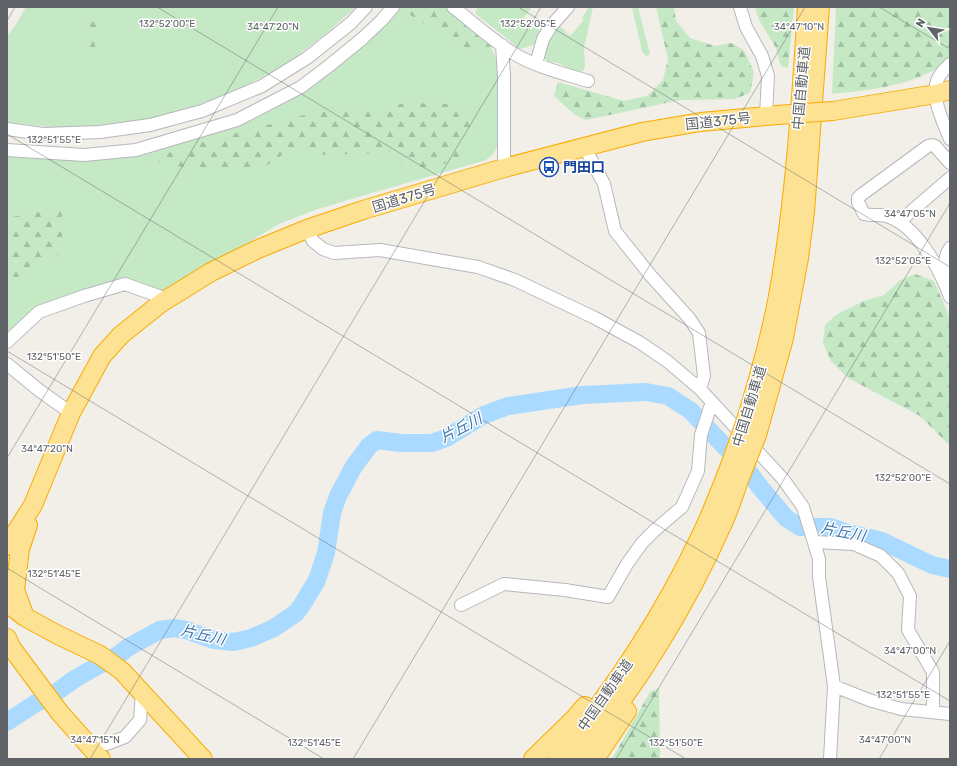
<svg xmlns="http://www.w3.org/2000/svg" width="957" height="766" viewBox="0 0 957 766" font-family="Rubik,'Noto Sans JP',sans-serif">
<defs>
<pattern id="forest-firs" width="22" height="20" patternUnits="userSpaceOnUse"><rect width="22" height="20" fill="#c5e8c5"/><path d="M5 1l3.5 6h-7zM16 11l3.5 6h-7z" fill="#a3c0a4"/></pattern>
</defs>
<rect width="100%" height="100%" fill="#f1efe8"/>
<!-- green -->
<path fill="#c5e8c5" d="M 26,7 L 356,7 L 323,36 L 286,64 L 247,85 L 191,108 L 151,119 L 121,124 L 59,128 L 7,122 L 7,36 L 15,26 Z
M 402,7 L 446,7 L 480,33 L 491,47 L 499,66 L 498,146 L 493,154 L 486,160 L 358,197 L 315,210 L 279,224 L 161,295 L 129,282 L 95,288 L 7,336 L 7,153 L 117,157 L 272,108 L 388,20 Z
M 478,7 L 532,7 L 524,17 L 535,25 L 540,32 C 536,47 533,45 520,49 L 477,15 L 475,12 Z
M 589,7 L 593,7 L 584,48 L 585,67 L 583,71 L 577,72 L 558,63 L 547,61 L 543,55 L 550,34 L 558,24 L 570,36 L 584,20 L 582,18 Z
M 632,7 L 638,7 L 650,54 L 647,56 L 644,54 L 642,51 Z"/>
<!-- forest -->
<path fill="url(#forest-firs)" d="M 92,7 L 100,7 L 94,55 L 83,67 L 88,43 Z
M 227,7 L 284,7 L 278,12 L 235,9 Z
M 412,7 L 446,7 L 480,33 L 491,47 C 489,48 486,50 483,51 C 466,56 438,31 424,23 C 419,19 413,18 408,13 Z
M 656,7 L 674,7 L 676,21 L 690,38 L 715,46 L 731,43 L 744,50 L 754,72 L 750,93 L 734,99 L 680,100 L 586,120 L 574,114 L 554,96 L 558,82 L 624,101 L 647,96 L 663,80 L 668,59 Z
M 755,7 L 794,7 L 788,68 L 781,66 L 776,48 L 759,20 Z
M 836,7 L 950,7 L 950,56 C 946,60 943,64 939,67 C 908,87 867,90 832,94 Z
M 407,103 L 456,104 L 473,123 L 460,156 L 432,170 L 411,172 L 391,152 L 325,155 L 297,145 L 266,166 L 208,169 L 162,165 L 154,158 L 188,146 L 312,113 L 381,107 Z
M 62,207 L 62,235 L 58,256 L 27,268 L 10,296 L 7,296 L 7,218 Z
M 915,274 L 934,281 L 950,318 L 950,446 L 920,416 L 848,378 L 831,361 L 823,343 L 825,325 L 836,315 L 861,302 L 884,295 L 899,281 Z
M 659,688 L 660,759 L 612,759 L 650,692 Z"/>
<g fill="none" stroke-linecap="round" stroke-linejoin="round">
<!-- river -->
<path stroke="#aadaff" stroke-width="18" d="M 7,722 L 36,703 L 51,696 L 76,678 L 121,653 L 127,648 L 160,630 L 174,628 L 186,630 L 214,640 L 234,642 L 251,638 L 274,628 L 296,613 L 302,605 L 317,580 L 326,553 L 332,513 L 338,496 L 354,466 L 369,446 L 377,440 L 401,443 L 432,443 L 446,438 L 484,415 L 508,406 L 582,395 L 646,392 L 668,396 L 691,411 L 748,471 L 760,487 L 786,518 L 800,527 L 830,527 L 849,533 L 882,541 L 932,565 L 950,569"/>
<!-- minor casing -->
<g stroke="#b5b8bc" stroke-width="14">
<path id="minor" d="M 453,7 C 474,23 495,43 518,56 C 540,68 565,74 588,81
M 740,7 L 746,27 L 762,56 L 768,76 L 766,116
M 502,45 L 504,76 L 504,168
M 536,64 L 543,39 L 551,26 L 568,7
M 950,64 C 945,69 939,74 937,81 C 931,98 944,124 950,139
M 7,129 L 43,134 L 100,132 L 150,125 L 202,111 L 262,86 L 307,58 L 351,23 L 366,7
M 585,148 L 604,184 L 615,231 L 651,276 L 689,318 L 699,333 L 704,376 L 700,389
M 7,150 L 84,155 L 136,150 L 237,120 L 301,87 L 330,65 L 363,38 L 382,20 L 393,7
M 950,163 L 935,146 L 932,145 L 928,146 L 861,195 L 858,198 L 858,202 L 864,214 C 871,216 879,214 886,216 C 916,224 940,269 950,297
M 899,222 L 950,178
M 307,229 L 313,241 L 323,249 L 334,253 L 380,250 L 478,267 L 515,280 L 595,318 L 639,342 L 667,361 L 700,389 L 783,479 L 803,507 L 819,559 L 819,577 L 834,686 L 830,759
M 950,279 C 945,269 943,258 950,248
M 7,342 L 39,312 L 84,296 L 125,284 L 167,299
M 7,364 L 40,391 L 71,413
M 815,542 L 854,544 L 881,556 L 898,573 L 910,596 L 908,630 L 933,672 L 933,711
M 461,605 L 504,584 L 565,590 L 608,597 L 627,564 L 642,543 L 655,530 L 682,507 L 698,471 L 701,435 L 712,402
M 834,686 L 869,700 L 901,709 L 950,714
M 84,741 L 107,744 L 125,737 L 140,720 L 142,692"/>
</g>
<!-- highway casing -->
<g stroke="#f9ab00" stroke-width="20">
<path id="highway" d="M 833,111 L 936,94 L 950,90
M 745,423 C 758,381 770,339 778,296 C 795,201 801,103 807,7
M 757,435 L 784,338 L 799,258 L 805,212 L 820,7
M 7,546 L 33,505 L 71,413 L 102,356 L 121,335 L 161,303 L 211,272 L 258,249 L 307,229 L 363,210 L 504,168 L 642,132 L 701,122 L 777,115
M 7,603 L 25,617 L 58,635 L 100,655 L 122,671 L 203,759
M 25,617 L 15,590 L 20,549 L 28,525
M 7,638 L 11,647 L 60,713 L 101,759
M 533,759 L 575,718 L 585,706
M 557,759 C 614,690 664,614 702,533 C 713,510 722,486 731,463
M 576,759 C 634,691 687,605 723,523 C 730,508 735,491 741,475
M 595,759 L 627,711"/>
</g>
<!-- minor -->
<use href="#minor" stroke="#fff" stroke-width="12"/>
<!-- highway -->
<use href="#highway" stroke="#fde293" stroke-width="18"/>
<!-- highway-bridge casing -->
<g stroke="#f9ab00" stroke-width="20" stroke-linecap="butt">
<path id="highway-bridge" d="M 777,115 L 833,111
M 731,463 L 745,423
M 741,475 L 757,435"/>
</g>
<!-- highway-bridge -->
<use href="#highway-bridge" stroke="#fde293" stroke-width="18"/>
</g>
<!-- ticks -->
<path fill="none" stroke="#5f6368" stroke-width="1" stroke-opacity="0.45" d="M 157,7 L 950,484M 518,7 L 950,267M 879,7 L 950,49M 7,21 L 15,7M 7,134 L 950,701M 7,351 L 686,759M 7,458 L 278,7M 7,568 L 324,759M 90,759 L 541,7M 353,759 L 805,7M 616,759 L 950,203M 879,759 L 950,641"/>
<!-- icons -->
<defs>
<g id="bus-ring" transform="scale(1)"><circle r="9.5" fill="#fff" stroke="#1a4fb4" stroke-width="1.5"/><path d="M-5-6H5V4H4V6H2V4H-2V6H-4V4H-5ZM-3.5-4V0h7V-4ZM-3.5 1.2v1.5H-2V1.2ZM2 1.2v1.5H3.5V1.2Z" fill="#1a4fb4"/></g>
</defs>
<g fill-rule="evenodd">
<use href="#bus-ring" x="549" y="167"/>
</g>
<g text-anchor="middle" stroke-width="3" stroke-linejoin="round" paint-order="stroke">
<!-- street labels -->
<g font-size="14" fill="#5f6368" stroke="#fff">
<text transform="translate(801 88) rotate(-85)" y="5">中国自動車道</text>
<text transform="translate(718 121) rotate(-6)" y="5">国道375号</text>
<text transform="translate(404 198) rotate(-17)" y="5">国道375号</text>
<text transform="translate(749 406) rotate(-73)" y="5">中国自動車道</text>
<text transform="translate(605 695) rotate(-55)" y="5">中国自動車道</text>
</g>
<!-- transit labels -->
<g font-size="14" font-weight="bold" fill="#164399" stroke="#fff" text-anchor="start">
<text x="563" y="172">門田口</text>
</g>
<!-- water labels -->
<g font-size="15" font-style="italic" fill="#4174aa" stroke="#fff">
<text transform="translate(461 428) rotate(-28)" y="5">片丘川</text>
<text transform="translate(843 532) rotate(11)" y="5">片丘川</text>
<text transform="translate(203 635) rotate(13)" y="5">片丘川</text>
</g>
</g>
<g font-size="10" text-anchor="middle" fill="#5f6368" stroke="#fff" stroke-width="3" stroke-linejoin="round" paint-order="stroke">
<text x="167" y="27">132°52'00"E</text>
<text x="528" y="27">132°52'05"E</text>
<text x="799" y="30">34°47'10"N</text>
<text x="273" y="30">34°47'20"N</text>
<text x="54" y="143">132°51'55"E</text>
<text x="910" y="217">34°47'05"N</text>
<text x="903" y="264">132°52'05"E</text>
<text x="54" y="360">132°51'50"E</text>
<text x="47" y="452">34°47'20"N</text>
<text x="903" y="481">132°52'00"E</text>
<text x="54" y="577">132°51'45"E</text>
<text x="910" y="654">34°47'00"N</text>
<text x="903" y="698">132°51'55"E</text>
<text x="95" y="743">34°47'15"N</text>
<text x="885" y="743">34°47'00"N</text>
<text x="314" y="746">132°51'45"E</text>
<text x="676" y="746">132°51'50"E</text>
</g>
<!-- border -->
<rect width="957" height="766" fill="none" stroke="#5f6368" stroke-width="16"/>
<!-- north arrow -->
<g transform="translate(929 28) rotate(301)" stroke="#ffffff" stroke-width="3" paint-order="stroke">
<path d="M0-3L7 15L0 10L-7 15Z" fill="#5f6368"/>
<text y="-6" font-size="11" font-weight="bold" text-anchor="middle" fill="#5f6368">N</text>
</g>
</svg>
